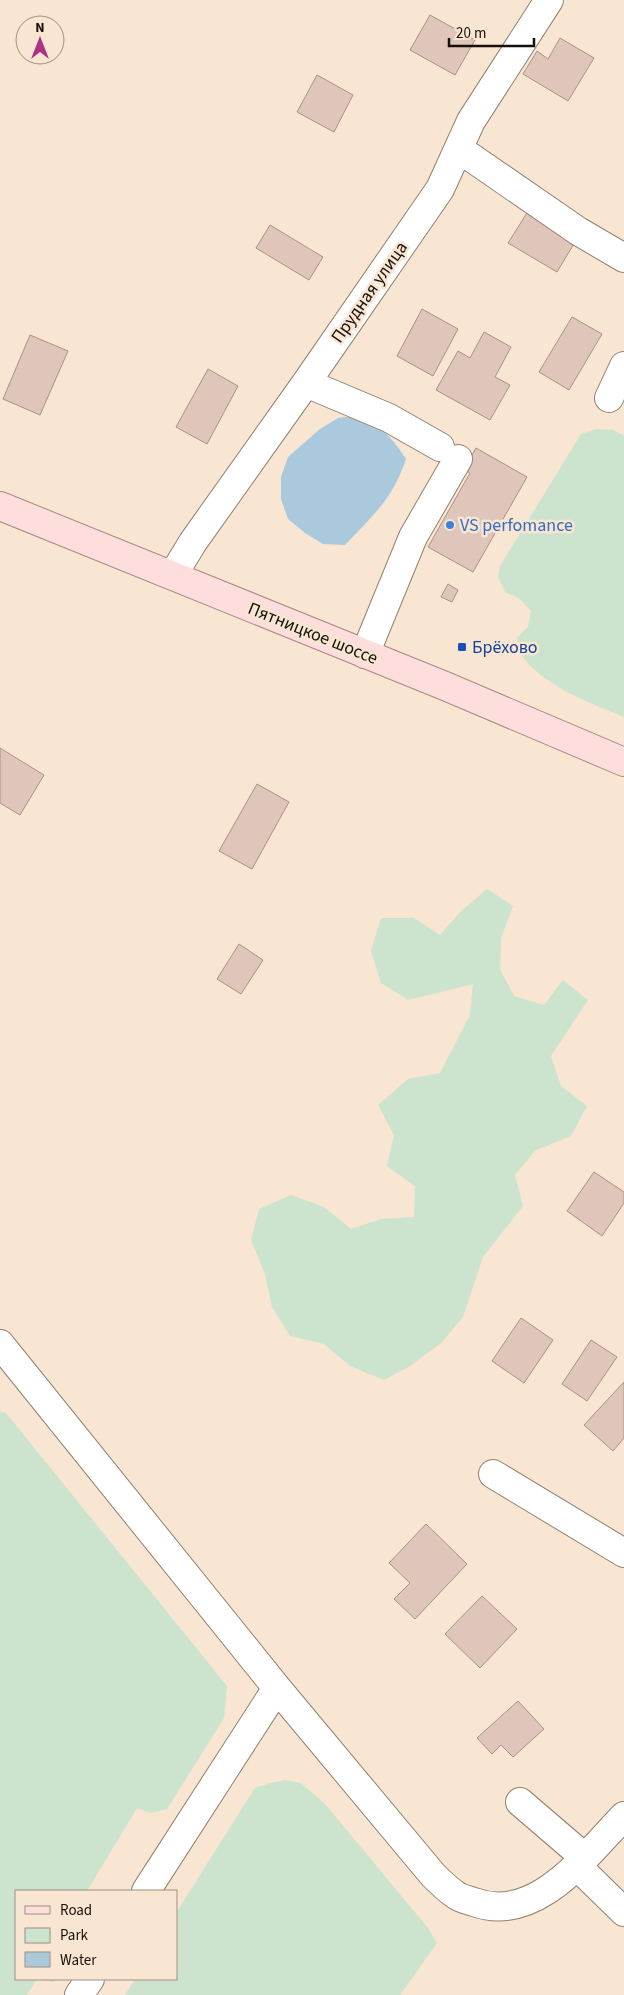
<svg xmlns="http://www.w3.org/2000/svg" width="624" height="1995" viewBox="0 0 624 1995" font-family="'Source Sans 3',sans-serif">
<rect width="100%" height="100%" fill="#f8e5d2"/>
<!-- green -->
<path fill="#cce3cd" d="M 596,429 L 613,430 L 624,435 L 624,717 C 587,701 548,689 522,656 C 519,652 518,644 517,638 L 528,627 L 531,611 L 520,599 L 505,592 L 498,577 L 500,566 L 581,434 Z
M 487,889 L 513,906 L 501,938 L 500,969 L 514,996 L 544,1005 L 563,980 L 588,1000 L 551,1056 L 561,1086 L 587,1106 L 571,1136 L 536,1150 L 515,1175 L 523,1206 L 483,1257 L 463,1317 L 441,1343 L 410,1366 L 384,1380 L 350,1366 L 324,1344 L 290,1336 L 272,1307 L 265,1274 L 251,1240 L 259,1209 L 291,1195 L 324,1207 L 351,1229 L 381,1219 L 414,1217 L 415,1186 L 387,1166 L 394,1135 L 378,1105 L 408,1079 L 440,1073 L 470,1015 L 473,984 L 408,1000 L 381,983 L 371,951 L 381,918 L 414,918 L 440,935 L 461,911 Z
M 0,1411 L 6,1413 L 227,1686 L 224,1718 L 167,1809 L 151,1813 L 137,1808 L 87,1891 L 16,1891 L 16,1979 L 57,1979 L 53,1982 L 37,1979 L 27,1995 L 0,1995 Z
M 285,1780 L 301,1783 L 325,1804 L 428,1928 L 437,1943 L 400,1995 L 125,1995 L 135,1979 L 176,1979 L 176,1913 L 255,1788 L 270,1783 Z"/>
<!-- water -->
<path fill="#abc9dc" d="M 360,415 C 382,428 392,437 406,459 C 393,499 373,515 345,545 L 323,544 L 305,533 L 288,519 L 281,499 L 281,477 L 288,457 L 320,429 L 338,418 Z"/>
<!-- building -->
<path fill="#dfc5ba" stroke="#aa9187" d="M 430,15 L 475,40 L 455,75 L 410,50 Z
M 560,38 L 594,58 L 568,101 L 523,74 L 537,51 L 548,59 Z
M 317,75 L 353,95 L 334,132 L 297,112 Z
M 527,213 L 575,242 L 557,272 L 508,243 Z
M 270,225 L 323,257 L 309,280 L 256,248 Z
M 422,309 L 458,329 L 433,376 L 397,356 Z
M 572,317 L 602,334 L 569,390 L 539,372 Z
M 484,332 L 511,347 L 495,377 L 510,385 L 490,420 L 436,390 L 458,351 L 470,358 Z
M 30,335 L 68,351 L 40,415 L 3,399 Z
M 208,369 L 238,386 L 207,444 L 176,427 Z
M 476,448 L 527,477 L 473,572 L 428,547 L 470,473 L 464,469 Z
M 448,584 L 458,590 L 452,602 L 441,597 Z
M 0,748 L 44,775 L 20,815 L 0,803 Z
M 257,784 L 289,802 L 252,869 L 219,851 Z
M 239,944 L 263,960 L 241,994 L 217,979 Z
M 594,1172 L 624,1192 L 624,1203 L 602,1236 L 567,1211 Z
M 521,1318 L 553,1340 L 524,1383 L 492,1361 Z
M 591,1340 L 617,1357 L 587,1401 L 562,1384 Z
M 624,1382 L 624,1438 L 613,1451 L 584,1425 Z
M 426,1524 L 467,1564 L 415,1619 L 394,1599 L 410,1583 L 389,1563 Z
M 482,1596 L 517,1629 L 480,1668 L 445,1634 Z
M 518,1701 L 544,1729 L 513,1757 L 501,1745 L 492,1754 L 477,1738 Z"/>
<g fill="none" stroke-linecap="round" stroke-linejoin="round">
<!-- minor casing -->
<g stroke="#92816f" stroke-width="30">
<path id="minor" d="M 459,149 L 578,231 L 624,258
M 306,383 L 389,418 L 440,447
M 609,398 L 624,366
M 173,575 L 193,542 L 306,383 L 440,189 L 471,121 L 549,0
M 365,654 L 413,537 L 458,459
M 0,1344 L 277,1688 L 433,1875 C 440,1882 448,1890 456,1895 C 461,1899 468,1900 474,1902 C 536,1925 586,1855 624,1816
M 493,1474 L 624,1553
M 520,1802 L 584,1857
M 576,1865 L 624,1912
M 146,1891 L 277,1688
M 79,1995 L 90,1979"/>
</g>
<!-- major casing -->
<g stroke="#ad8885" stroke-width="30">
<path id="major" d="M 0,506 L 445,686 L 624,762"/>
</g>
<!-- minor -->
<use href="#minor" stroke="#fff" stroke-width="28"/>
<!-- major -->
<use href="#major" stroke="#fededd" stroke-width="28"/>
</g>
<!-- markers -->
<circle fill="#3f7fe0" stroke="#f8e5d2" stroke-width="2" cx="450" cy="525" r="5"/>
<rect fill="#1a4fb4" stroke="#f8e5d2" stroke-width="2" x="457" y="642" width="10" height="10" rx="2.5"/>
<g text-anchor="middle" stroke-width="5" stroke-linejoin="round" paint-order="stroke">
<!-- street labels -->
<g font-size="18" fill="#17100a" stroke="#f8e5d2">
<text transform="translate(369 292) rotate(-55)" y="6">Прудная улица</text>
<text transform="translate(313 633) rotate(22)" y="6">Пятницкое шоссе</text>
</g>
<!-- shop labels -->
<g font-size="18" fill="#366cbe" stroke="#f8e5d2" text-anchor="start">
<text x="460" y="531">VS perfomance</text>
</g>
<!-- transit labels -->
<g font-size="18" fill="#164399" stroke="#f8e5d2" text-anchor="start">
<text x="472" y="653">Брёхово</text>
</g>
</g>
<!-- legend -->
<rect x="15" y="1890" width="162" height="90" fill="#f8e5d2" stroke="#9e9082"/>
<rect x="25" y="1906" width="25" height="8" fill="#fededd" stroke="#9e9082"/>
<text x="60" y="1915" font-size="15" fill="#17100a">Road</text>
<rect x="25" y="1928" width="25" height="15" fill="#cce3cd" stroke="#9e9082"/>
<text x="60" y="1940" font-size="15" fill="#17100a">Park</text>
<rect x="25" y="1952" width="25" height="15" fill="#abc9dc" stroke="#9e9082"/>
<text x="60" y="1965" font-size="15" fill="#17100a">Water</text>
<!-- north arrow -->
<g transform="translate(40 40)"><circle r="24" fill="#f8e5d2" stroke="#9e9082"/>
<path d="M0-4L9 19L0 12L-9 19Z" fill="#ab3287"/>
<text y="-8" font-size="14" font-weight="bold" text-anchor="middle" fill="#17100a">N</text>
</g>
<!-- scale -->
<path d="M449 38v8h85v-8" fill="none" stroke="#17100a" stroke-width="2.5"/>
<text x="456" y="38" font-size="15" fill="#17100a" stroke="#f8e5d2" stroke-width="4" paint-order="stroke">20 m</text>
</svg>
